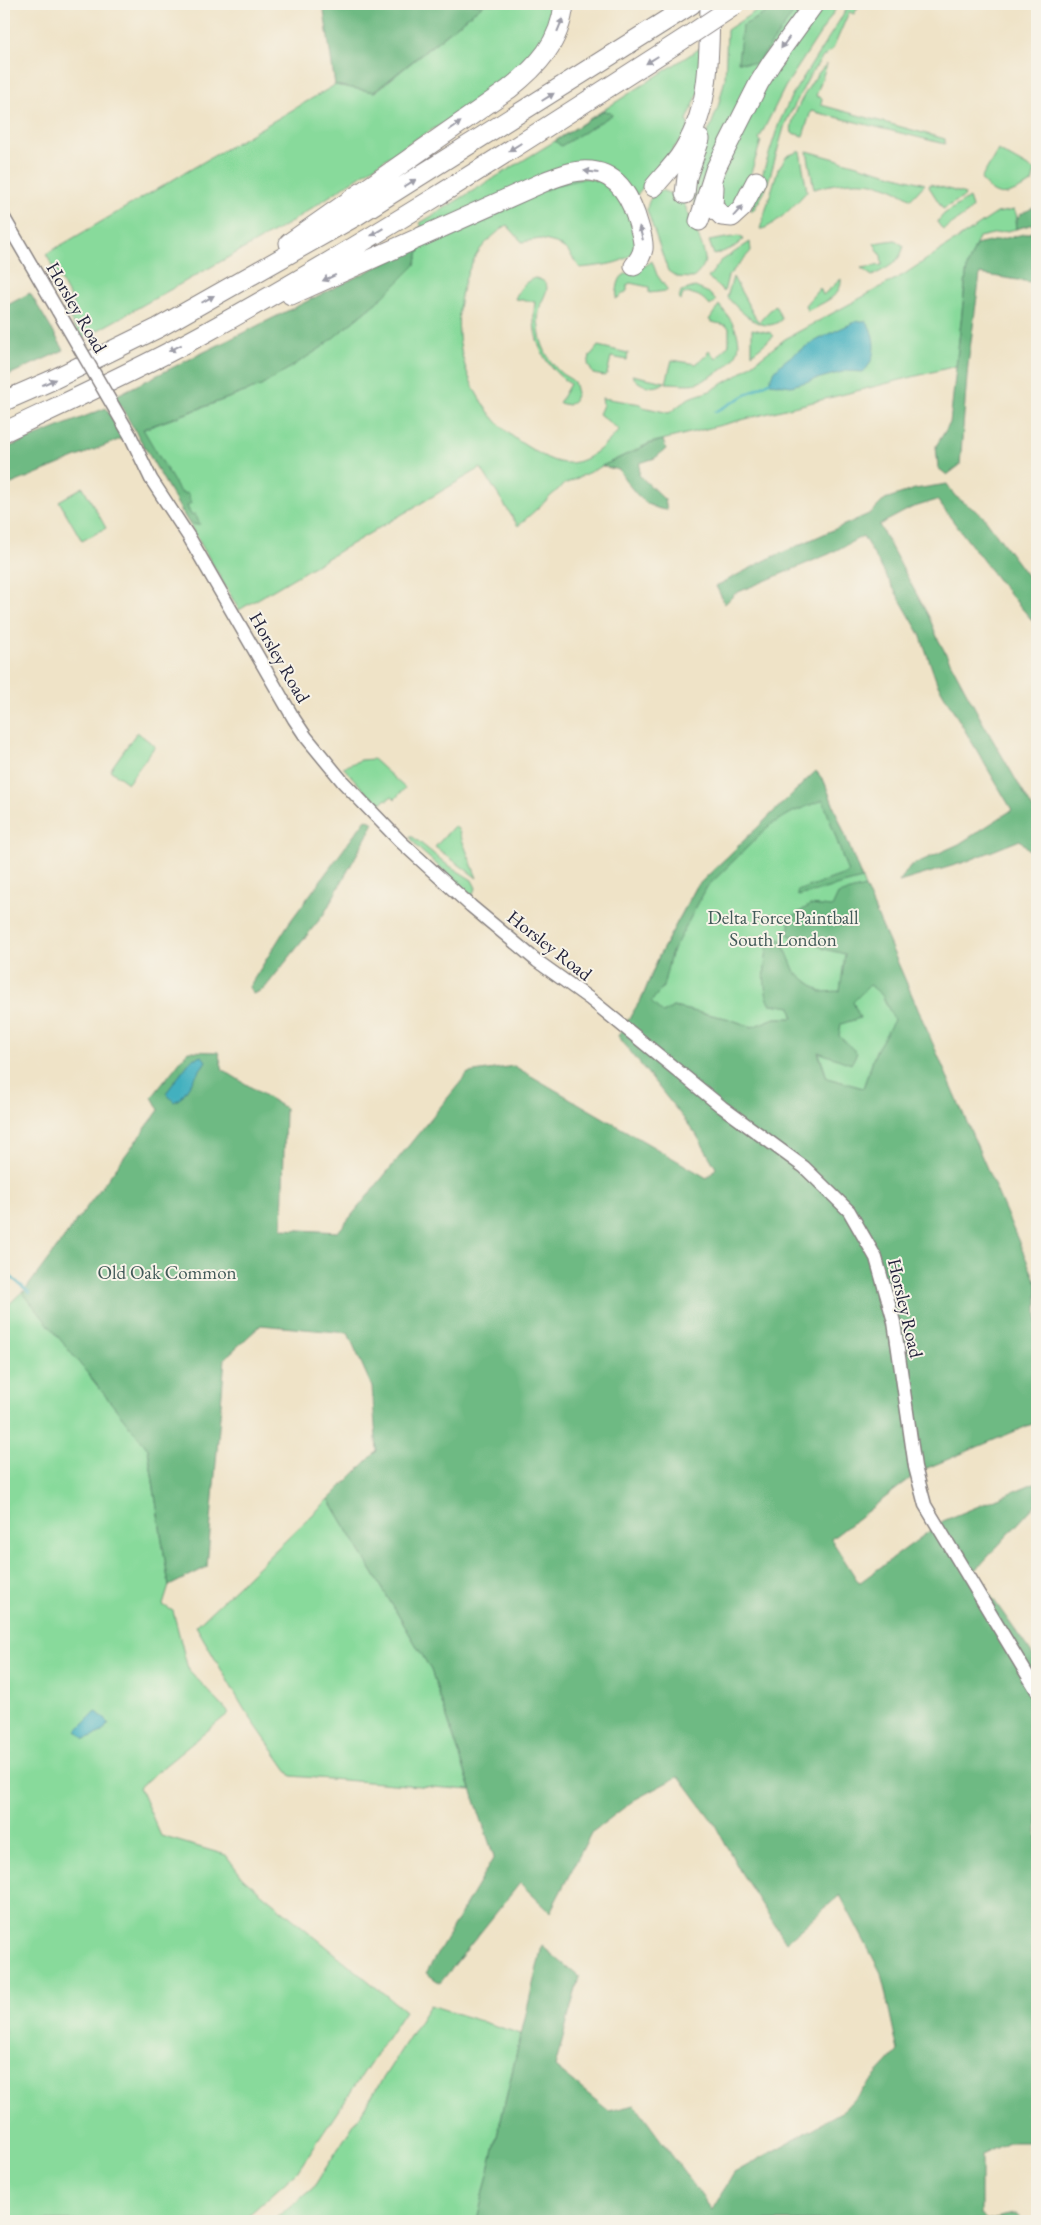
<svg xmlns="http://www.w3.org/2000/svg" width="1041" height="2225" viewBox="0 0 1041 2225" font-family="'EB Garamond',serif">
<rect width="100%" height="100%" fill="#f7f3e8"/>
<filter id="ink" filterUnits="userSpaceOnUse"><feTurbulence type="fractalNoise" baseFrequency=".02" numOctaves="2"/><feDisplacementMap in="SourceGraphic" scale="10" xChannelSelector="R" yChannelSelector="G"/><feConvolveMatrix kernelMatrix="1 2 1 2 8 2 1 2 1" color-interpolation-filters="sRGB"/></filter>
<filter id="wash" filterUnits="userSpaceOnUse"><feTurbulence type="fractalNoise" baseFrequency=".0096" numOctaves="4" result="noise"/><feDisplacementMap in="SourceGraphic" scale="20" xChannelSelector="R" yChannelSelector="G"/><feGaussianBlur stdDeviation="1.12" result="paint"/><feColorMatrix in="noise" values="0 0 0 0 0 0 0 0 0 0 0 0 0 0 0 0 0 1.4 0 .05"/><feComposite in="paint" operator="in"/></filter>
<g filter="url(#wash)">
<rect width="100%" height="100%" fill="#efe3c7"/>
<!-- green -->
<path fill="#88da9b" stroke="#557e6b" d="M 484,4 L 558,4 L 547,40 L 531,65 L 460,114 L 414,140 L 288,224 L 82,339 L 65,310 L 74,304 L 46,254 L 335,85 L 375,92 Z
M 766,4 L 807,4 L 696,207 L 690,193 L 694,158 L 710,128 L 718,107 L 725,79 L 727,30 Z
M 823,4 L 839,4 L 785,87 L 759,139 L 761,141 L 745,192 L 727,212 L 716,196 L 718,184 L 770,77 Z
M 850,4 L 860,4 L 854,14 L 849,12 L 833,49 L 822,58 L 810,75 L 785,124 L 771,173 L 764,193 L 753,211 L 751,210 L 779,123 L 792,95 Z
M 702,47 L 703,82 L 687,120 L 689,129 L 636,196 L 607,169 L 416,230 L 422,226 L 420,223 L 555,141 Z
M 827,64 L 816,96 L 822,98 L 821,105 L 945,139 L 945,144 L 811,111 L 803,136 L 792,133 C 787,119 816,72 827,64 Z
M 998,150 L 1035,171 L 1032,183 C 1009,194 998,204 981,179 Z
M 800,151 L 807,191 C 799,201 771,230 760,229 L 778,169 L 787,156 Z
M 807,151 L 925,184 L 911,199 C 878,177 850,179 814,189 Z
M 586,178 L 599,181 L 625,198 C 627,207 637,239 635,247 C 632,265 594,266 580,268 L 567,250 L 556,243 L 540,239 L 522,242 L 507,225 C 496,233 484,243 477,254 C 438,319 463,409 528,447 C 540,454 554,464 570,463 C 589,462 607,444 619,430 L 599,414 L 603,405 L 602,398 L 641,404 L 643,407 L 669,413 L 689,398 L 710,391 L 738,375 L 785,339 L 903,275 L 997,213 L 1014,210 L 1017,216 L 1015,221 L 1016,229 L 979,237 L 967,267 L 956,366 L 650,443 L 563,485 L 518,526 L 481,468 L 239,610 L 136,432 L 261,386 L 321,347 L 384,296 L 415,265 L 421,245 L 557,185 Z
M 930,184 L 962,193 L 965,194 L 964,197 L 943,209 L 929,187 Z
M 661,190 L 682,198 C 687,213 704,244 705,258 C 705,266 699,273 693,278 L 677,277 L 668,271 L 647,210 C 648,200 652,195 661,190 Z
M 969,198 L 972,207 L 969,212 L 943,230 L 937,222 L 944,214 Z
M 738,236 L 744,239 L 733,248 L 714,255 L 709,241 Z
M 895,240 L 904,246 C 900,263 887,268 872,276 L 861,268 L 882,265 L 881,256 L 874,243 Z
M 750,242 L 751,251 L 728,276 L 724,292 L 714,282 L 708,278 L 721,261 Z
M 652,261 L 657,275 L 667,289 L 667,291 L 649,293 L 649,287 L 630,283 L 627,285 L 627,291 L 616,299 C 617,293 617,284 620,279 C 624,271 644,269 652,261 Z
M 733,277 L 755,317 L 759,322 L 775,305 L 782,319 C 763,337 739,310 727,297 Z
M 535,278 C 557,283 542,296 540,308 C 538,315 538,322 539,328 C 540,344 549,363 561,373 C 564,376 572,379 574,382 C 575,384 576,390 577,393 L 573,402 L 568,405 L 559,403 L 570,384 C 542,365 530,336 535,302 L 515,299 C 519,289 525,281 535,278 Z
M 841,279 C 842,298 821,303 807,311 L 805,305 L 820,288 L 823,295 Z
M 695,287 L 709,293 L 716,301 L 710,306 C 703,297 695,292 683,294 L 681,300 L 679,298 L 681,291 Z
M 719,305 C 742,331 750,355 715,374 C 709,377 703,381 697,383 C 688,385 676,383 666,383 L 672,360 L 696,364 L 708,354 L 707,352 L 709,350 L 716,359 L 729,344 L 729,328 C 724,322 715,325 709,320 Z
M 752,329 L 771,333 L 774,336 L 752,354 Z
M 598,346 L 628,353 L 627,360 L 611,357 L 607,374 L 604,376 L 593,374 L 588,364 L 590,356 Z
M 632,375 L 665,382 C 655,391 638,386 632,375 Z
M 83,487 L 106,528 L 82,541 L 59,501 Z
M 137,732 L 155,746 L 128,783 L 110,770 Z
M 373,759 L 405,788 L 395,799 L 392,796 L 387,800 L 386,799 L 375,808 L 373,797 L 369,796 L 343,767 L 361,760 Z
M 816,771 L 824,781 L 868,895 L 917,1007 L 876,1051 L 863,1088 L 827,1078 L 808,1018 L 775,1018 L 753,1027 L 726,1018 L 673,1007 L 663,1013 L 643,996 L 659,956 L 697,886 Z
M 454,826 L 458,829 L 477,878 L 435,847 Z
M 413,837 L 445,863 L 472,880 L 476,888 L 472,896 L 418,848 L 410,837 Z
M 23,1291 L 148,1449 L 169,1586 L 163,1605 L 173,1611 L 188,1669 L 229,1713 L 139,1787 L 161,1836 L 226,1855 L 243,1878 L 405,2011 L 297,2172 L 242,2221 L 4,2221 L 4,1309 Z
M 329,1499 L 431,1670 L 471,1790 L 291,1776 L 244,1709 L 196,1626 Z
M 430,2005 L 521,2034 L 477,2221 L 273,2221 L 313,2188 Z"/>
<!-- forest -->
<path fill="#6eba83" stroke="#486e5f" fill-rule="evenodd" d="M 323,4 L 484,4 L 374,92 L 335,85 Z
M 782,4 L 799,5 L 757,64 L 738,62 L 742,26 Z
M 603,111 L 611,112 L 612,115 L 561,146 L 555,141 Z
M 1037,206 L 1037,223 L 1016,229 C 1013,214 1026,212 1037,206 Z
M 1037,231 L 1037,283 L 980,274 L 968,364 L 960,465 L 947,475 L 938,468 L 936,446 L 950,423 L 967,267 L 976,245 Z
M 421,245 L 415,265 L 384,296 L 321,348 L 261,386 L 143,429 L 180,492 L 188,494 L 191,503 L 187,506 L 191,515 L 195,514 L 200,524 L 196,525 L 188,522 L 115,396 Z
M 30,293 L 64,350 L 4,377 L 4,307 Z
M 106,408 L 123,438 L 4,487 L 4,449 Z
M 663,440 L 666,449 L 655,458 L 640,463 L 639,475 L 665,500 L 667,510 C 645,509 630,488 619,470 L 602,466 L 649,444 Z
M 947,484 L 955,496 L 983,516 L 1037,589 L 1037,626 L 1001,584 L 937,500 L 911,508 L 879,525 L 929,617 L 938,639 L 983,723 L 1037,816 L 1037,858 L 1020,840 L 965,862 L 899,882 L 910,866 L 959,844 L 1012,810 L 937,683 L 920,634 L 863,536 L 829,554 L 736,593 L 725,604 L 716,586 L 768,559 L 871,513 L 885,499 L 915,489 Z
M 816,771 L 824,781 L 862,879 L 798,896 L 797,891 L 848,873 L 823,800 L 793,812 L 770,825 L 707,887 L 671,954 L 663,987 L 651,1002 L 663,1013 L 673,1007 L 726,1018 L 752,1027 L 775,1018 L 793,1018 L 791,1007 L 770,1004 C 761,985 765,963 768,943 L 781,939 L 795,972 L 821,992 L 840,991 L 845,954 L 824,949 L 804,936 L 789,936 L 789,919 L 810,905 L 832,907 L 838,894 L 865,887 L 1037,1284 L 1037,1422 L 920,1471 L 831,1539 L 859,1583 L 943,1521 L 1034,1483 L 1037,1483 L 1037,1503 L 974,1572 L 1037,1661 L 1037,2142 L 1009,2142 L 981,2155 L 981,2215 L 987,2220 L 1015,2214 L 1026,2221 L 1037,2218 L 1037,2221 L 477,2221 L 542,1946 L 579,1977 L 555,2067 L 609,2111 L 635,2105 L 712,2210 L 734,2173 L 841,2113 L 898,2051 L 881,1973 L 840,1895 L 786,1942 L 740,1871 L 714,1823 L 679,1776 L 634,1800 L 591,1833 L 550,1912 L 520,1883 L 440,1983 L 426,1973 L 494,1857 L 431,1670 L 329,1499 L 377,1451 L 372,1387 L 348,1333 L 261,1325 L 225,1358 L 207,1567 L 169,1586 L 148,1449 L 23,1293 L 159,1110 L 152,1097 L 188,1051 L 218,1052 L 223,1070 L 285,1108 L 282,1229 L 338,1232 L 468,1073 L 514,1066 L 707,1178 L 716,1168 L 696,1134 L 618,1036 L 643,996 L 659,956 L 697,886 ZM 870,985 L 882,995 L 894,1020 L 876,1051 L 863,1088 L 827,1078 L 818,1052 L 851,1064 L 857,1053 L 839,1036 L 841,1024 L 860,1018 L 853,1002 Z
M 366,819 L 374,823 L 324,914 L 264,989 L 253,994 L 249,987 L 289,923 Z"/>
<!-- water -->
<path fill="#42b0bf" stroke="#32697d" d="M 858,321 L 866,321 C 877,336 877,360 863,372 L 846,371 L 791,386 L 770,383 C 769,360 838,329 858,321 Z
M 202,1056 L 206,1061 L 181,1098 L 174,1102 L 166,1093 L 192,1059 Z
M 96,1711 L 109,1723 L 102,1732 L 85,1739 L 76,1731 Z"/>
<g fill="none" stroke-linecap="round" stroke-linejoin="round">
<!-- stream -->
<path stroke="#42b0bf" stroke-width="2.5" d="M 715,412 L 771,381
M 4,1271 L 30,1293"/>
</g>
</g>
<g filter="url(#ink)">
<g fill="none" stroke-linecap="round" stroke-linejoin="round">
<!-- tertiary casing -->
<g stroke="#888281" stroke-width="15">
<path id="tertiary" d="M 4,218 L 58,311
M 130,435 L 151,479 L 189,537 L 294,719 L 306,737 L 343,782 L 400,841 L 471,906 L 537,961 L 590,999 L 722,1107 L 804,1167 L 849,1211 L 876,1258 L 894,1322 L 915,1467 L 925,1505 L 1037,1691"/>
</g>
<!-- motorway casing -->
<g stroke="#888281" stroke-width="21">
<path id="motorway" d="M 654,187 C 662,177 671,168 679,157 C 711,112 709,57 710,4
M 714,187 L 713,207 L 722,216 L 732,217 L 742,208 L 756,181
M 685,194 L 687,177 L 700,139
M 699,221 L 715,170 L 759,83 L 772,62 L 814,4
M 289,243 L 509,89 C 538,66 560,43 564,4
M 291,295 L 546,181 C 560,176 575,169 591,171 C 620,174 632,201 639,226 C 641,233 644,241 643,249 C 642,255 638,261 634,266
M 4,401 L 50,381 L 158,328 L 356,216 L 692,4
M 4,432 C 71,400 140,369 205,333 C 372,241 533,136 693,33"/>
</g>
<!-- tertiary -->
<use href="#tertiary" stroke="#fff" stroke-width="12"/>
<!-- motorway -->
<use href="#motorway" stroke="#fff" stroke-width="19"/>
<!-- tertiary-bridge casing -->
<g stroke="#888281" stroke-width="15" stroke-linecap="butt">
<path id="tertiary-bridge" d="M 58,311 L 130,435"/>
</g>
<!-- motorway-bridge casing -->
<g stroke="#888281" stroke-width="21" stroke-linecap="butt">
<path id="motorway-bridge" d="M 693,33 L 735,5"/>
</g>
<!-- tertiary-bridge -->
<use href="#tertiary-bridge" stroke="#fff" stroke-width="12"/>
<!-- motorway-bridge -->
<use href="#motorway-bridge" stroke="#fff" stroke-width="19"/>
</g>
<!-- one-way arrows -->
<defs><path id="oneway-solid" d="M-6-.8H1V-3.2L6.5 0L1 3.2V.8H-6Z" transform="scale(1.25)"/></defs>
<g fill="#9c9ca7">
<use href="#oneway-solid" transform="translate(560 25) rotate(-68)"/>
<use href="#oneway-solid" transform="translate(785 43) rotate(126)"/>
<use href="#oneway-solid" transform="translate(652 60) rotate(148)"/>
<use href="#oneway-solid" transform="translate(548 97) rotate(-32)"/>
<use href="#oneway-solid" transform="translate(455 126) rotate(-35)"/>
<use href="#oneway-solid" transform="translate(515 147) rotate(148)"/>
<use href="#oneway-solid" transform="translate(591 172) rotate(-172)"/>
<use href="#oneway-solid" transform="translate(410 183) rotate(-32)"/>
<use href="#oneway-solid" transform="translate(738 211) rotate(-48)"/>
<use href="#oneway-solid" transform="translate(377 232) rotate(149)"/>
<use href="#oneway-solid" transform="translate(641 233) rotate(-105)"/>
<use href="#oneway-solid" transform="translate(329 278) rotate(156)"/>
<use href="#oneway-solid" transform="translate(208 299) rotate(-30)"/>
<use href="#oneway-solid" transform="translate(175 348) rotate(153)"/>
<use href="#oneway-solid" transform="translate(49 382) rotate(-24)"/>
</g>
</g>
<g text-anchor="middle" stroke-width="4" stroke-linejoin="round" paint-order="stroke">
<!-- street labels -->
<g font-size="19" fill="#22223b" stroke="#f7f3e8">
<text transform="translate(77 307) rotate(60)" y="7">Horsley Road</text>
<text transform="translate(280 657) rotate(60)" y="7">Horsley Road</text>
<text transform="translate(550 945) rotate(38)" y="7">Horsley Road</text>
<text transform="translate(906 1308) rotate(77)" y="7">Horsley Road</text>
</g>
<!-- park labels -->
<g font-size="19" fill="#415958" stroke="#f7f3e8">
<text x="783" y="924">Delta Force Paintball<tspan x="783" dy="22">South London</tspan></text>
<text x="167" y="1279">Old Oak Common</text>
</g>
</g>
<!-- margin -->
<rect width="1041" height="2225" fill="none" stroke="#f7f3e8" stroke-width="20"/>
</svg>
